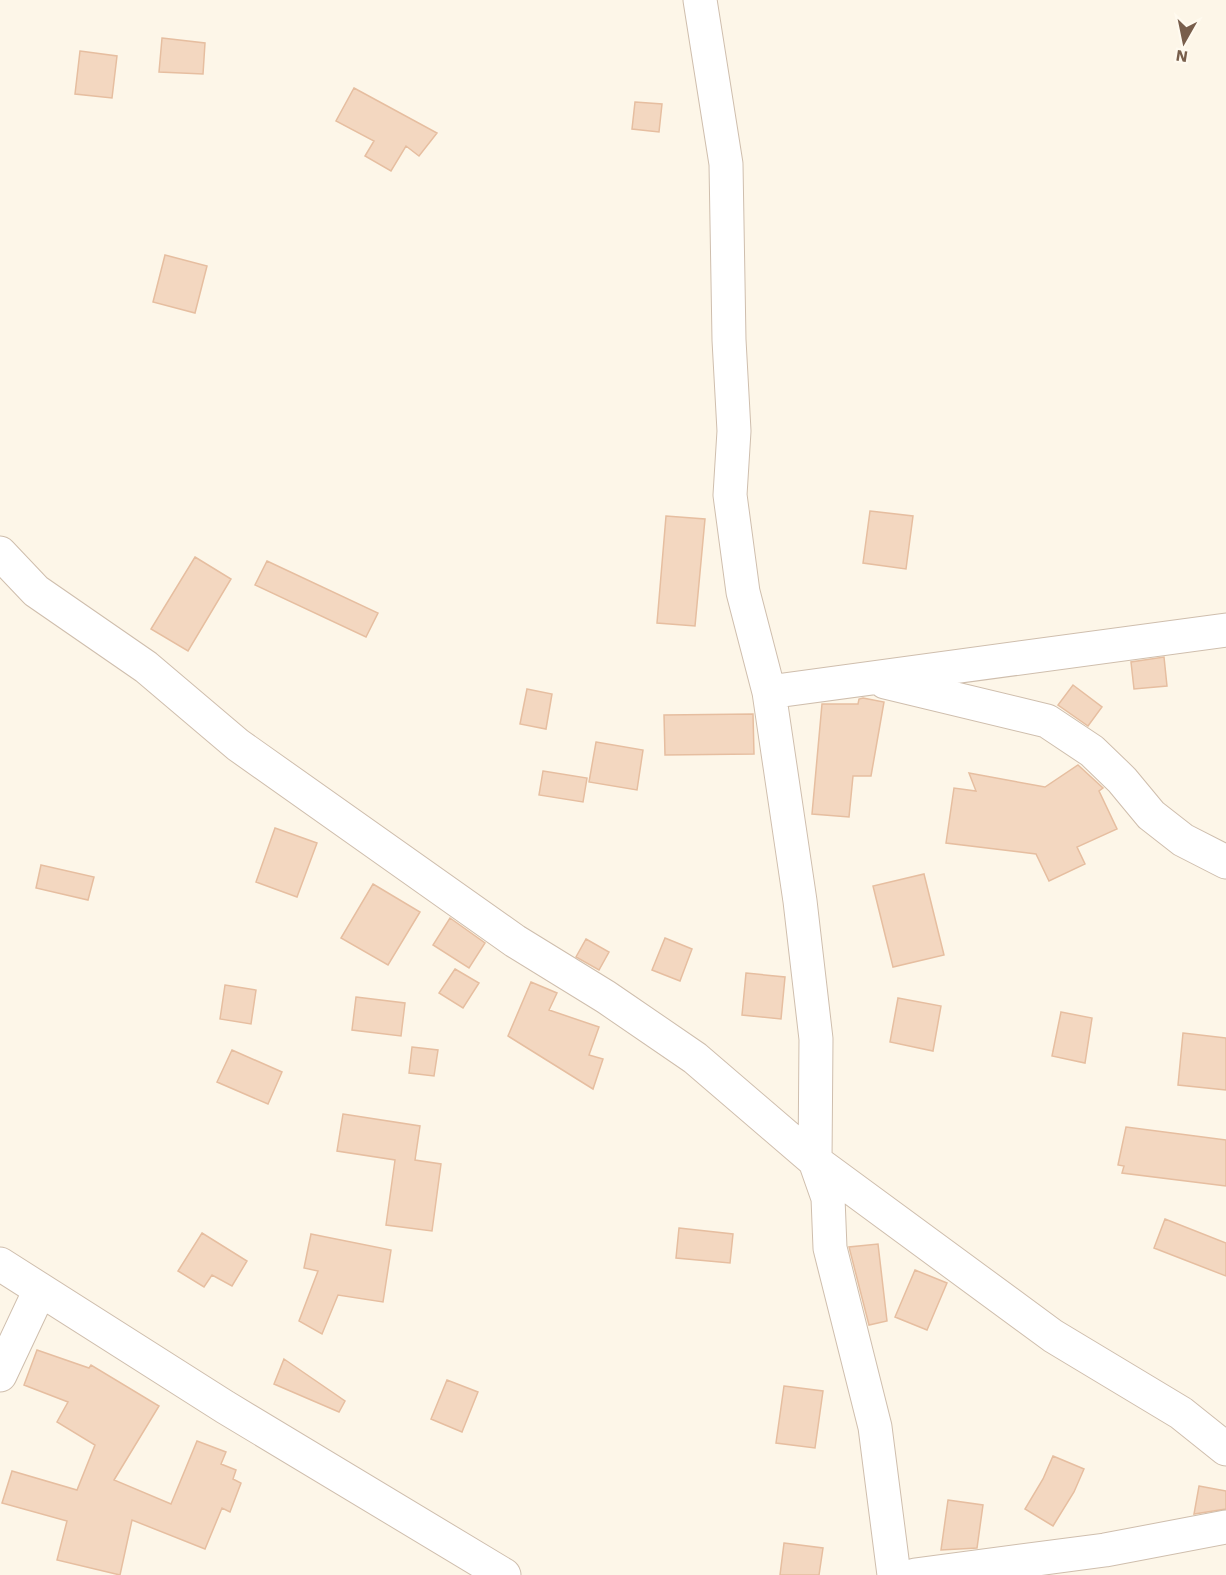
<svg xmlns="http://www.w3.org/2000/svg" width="1226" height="1575" viewBox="0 0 1226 1575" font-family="'Work Sans',sans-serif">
<rect width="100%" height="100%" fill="#fdf6e8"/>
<!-- building -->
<path fill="#f3d7c0" stroke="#e6bea0" stroke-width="1.5" d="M 162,38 L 205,43 L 203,74 L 159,72 Z
M 80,51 L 117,56 L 112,98 L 75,94 Z
M 354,88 L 437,133 L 419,156 L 406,146 L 391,171 L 365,156 L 374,141 L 336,121 Z
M 635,102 L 662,104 L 659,132 L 632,129 Z
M 165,255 L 207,266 L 195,313 L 153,302 Z
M 870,511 L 913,516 L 906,569 L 863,563 Z
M 666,516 L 705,519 L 695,626 L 657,623 Z
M 195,557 L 231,579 L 188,651 L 151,629 Z
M 267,561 L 378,613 L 366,637 L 255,585 Z
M 1164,657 L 1167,686 L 1134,689 L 1131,662 Z
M 1073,685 L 1102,707 L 1088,726 L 1058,705 Z
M 527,689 L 552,694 L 546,729 L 520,724 Z
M 863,698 L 884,702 L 871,776 L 853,776 L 849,817 L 812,814 L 822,704 L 858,704 L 859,699 Z
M 753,714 L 754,754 L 665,755 L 664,715 Z
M 596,742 L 643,750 L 637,790 L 589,782 Z
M 1078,765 L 1103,788 L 1099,791 L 1117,829 L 1077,847 L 1085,864 L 1049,881 L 1036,854 L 946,843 L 954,788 L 976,791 L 969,773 L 1045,787 Z
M 543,771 L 587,778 L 583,802 L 539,795 Z
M 275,828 L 317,843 L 297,897 L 256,882 Z
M 41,865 L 94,877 L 88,900 L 36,888 Z
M 924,874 L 944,955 L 893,967 L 873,886 Z
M 373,884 L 420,912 L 388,965 L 341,938 Z
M 450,918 L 485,943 L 469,968 L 433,945 Z
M 665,938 L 692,949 L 680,981 L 652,970 Z
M 586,939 L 609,952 L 599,970 L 576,957 Z
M 455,969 L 479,983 L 463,1008 L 439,993 Z
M 746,973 L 785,977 L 781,1019 L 742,1015 Z
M 531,982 L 557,993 L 549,1010 L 599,1027 L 589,1055 L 603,1059 L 593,1089 L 508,1036 Z
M 225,985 L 256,990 L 251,1024 L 220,1019 Z
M 356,997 L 405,1003 L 401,1036 L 352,1030 Z
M 898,998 L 941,1006 L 933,1051 L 890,1042 Z
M 1061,1012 L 1092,1018 L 1085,1063 L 1052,1056 Z
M 1183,1033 L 1226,1038 L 1226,1090 L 1178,1085 Z
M 412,1047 L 438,1050 L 434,1076 L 409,1073 Z
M 232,1050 L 282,1072 L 268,1104 L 217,1082 Z
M 343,1114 L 420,1126 L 415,1160 L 441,1164 L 432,1231 L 386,1225 L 395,1160 L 337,1151 Z
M 1126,1127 L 1226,1140 L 1226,1186 L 1122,1173 L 1124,1166 L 1118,1165 Z
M 1165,1219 L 1226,1243 L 1226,1276 L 1154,1248 Z
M 679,1228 L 733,1234 L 730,1263 L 676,1258 Z
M 202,1233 L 247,1261 L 232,1286 L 212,1275 L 204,1287 L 178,1271 Z
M 311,1234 L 391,1250 L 383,1302 L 338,1295 L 322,1334 L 299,1321 L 318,1271 L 304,1268 Z
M 878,1244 L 887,1321 L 869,1325 L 849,1247 Z
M 915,1270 L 947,1283 L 927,1330 L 895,1317 Z
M 37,1350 L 89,1368 L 91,1365 L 159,1406 L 114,1480 L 171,1504 L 197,1441 L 226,1452 L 221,1464 L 236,1470 L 233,1479 L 241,1483 L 230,1512 L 222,1508 L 205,1549 L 132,1520 L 120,1575 L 57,1560 L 67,1521 L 2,1503 L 12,1471 L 77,1490 L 95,1445 L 57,1422 L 68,1402 L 24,1385 Z
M 284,1359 L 345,1401 L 339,1412 L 274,1384 Z
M 447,1380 L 478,1392 L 462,1432 L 431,1419 Z
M 784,1386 L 823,1391 L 815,1448 L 776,1443 Z
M 1053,1456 L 1084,1469 L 1074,1492 L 1053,1526 L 1025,1509 L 1043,1479 Z
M 1199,1486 L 1226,1491 L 1226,1509 L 1194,1514 Z
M 948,1500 L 983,1505 L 977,1548 L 941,1550 Z
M 784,1543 L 823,1548 L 819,1575 L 780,1575 Z"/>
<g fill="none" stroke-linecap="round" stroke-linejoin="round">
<!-- minor casing -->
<g stroke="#cfbead" stroke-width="35">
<path id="minor" d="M 700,0 L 726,164 L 729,340 L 734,431 L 730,495 L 743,592 L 769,692 L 800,901 L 816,1039 L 815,1161 L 1053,1336 L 1181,1413 L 1226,1449
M 0,553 L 36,591 L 146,667 L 238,745 L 515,941 L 606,997 L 695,1058 L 815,1161 L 828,1198 L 830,1248 L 875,1427 L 894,1575
M 885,682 L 1047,721 L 1092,751 L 1122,780 L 1151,815 L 1183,840 L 1226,862
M 769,692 L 1226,630
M 0,1264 L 225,1407 L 504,1575
M 0,1375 L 40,1290
M 915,1575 L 1105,1550 L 1226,1527"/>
</g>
<!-- minor -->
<use href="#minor" stroke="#fff" stroke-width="33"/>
</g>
<!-- north arrow -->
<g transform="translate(1184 42) rotate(189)" stroke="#fffaef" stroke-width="4.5" paint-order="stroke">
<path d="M0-4.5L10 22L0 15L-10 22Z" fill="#785e4b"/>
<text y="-9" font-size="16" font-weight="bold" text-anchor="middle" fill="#785e4b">N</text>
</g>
</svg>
